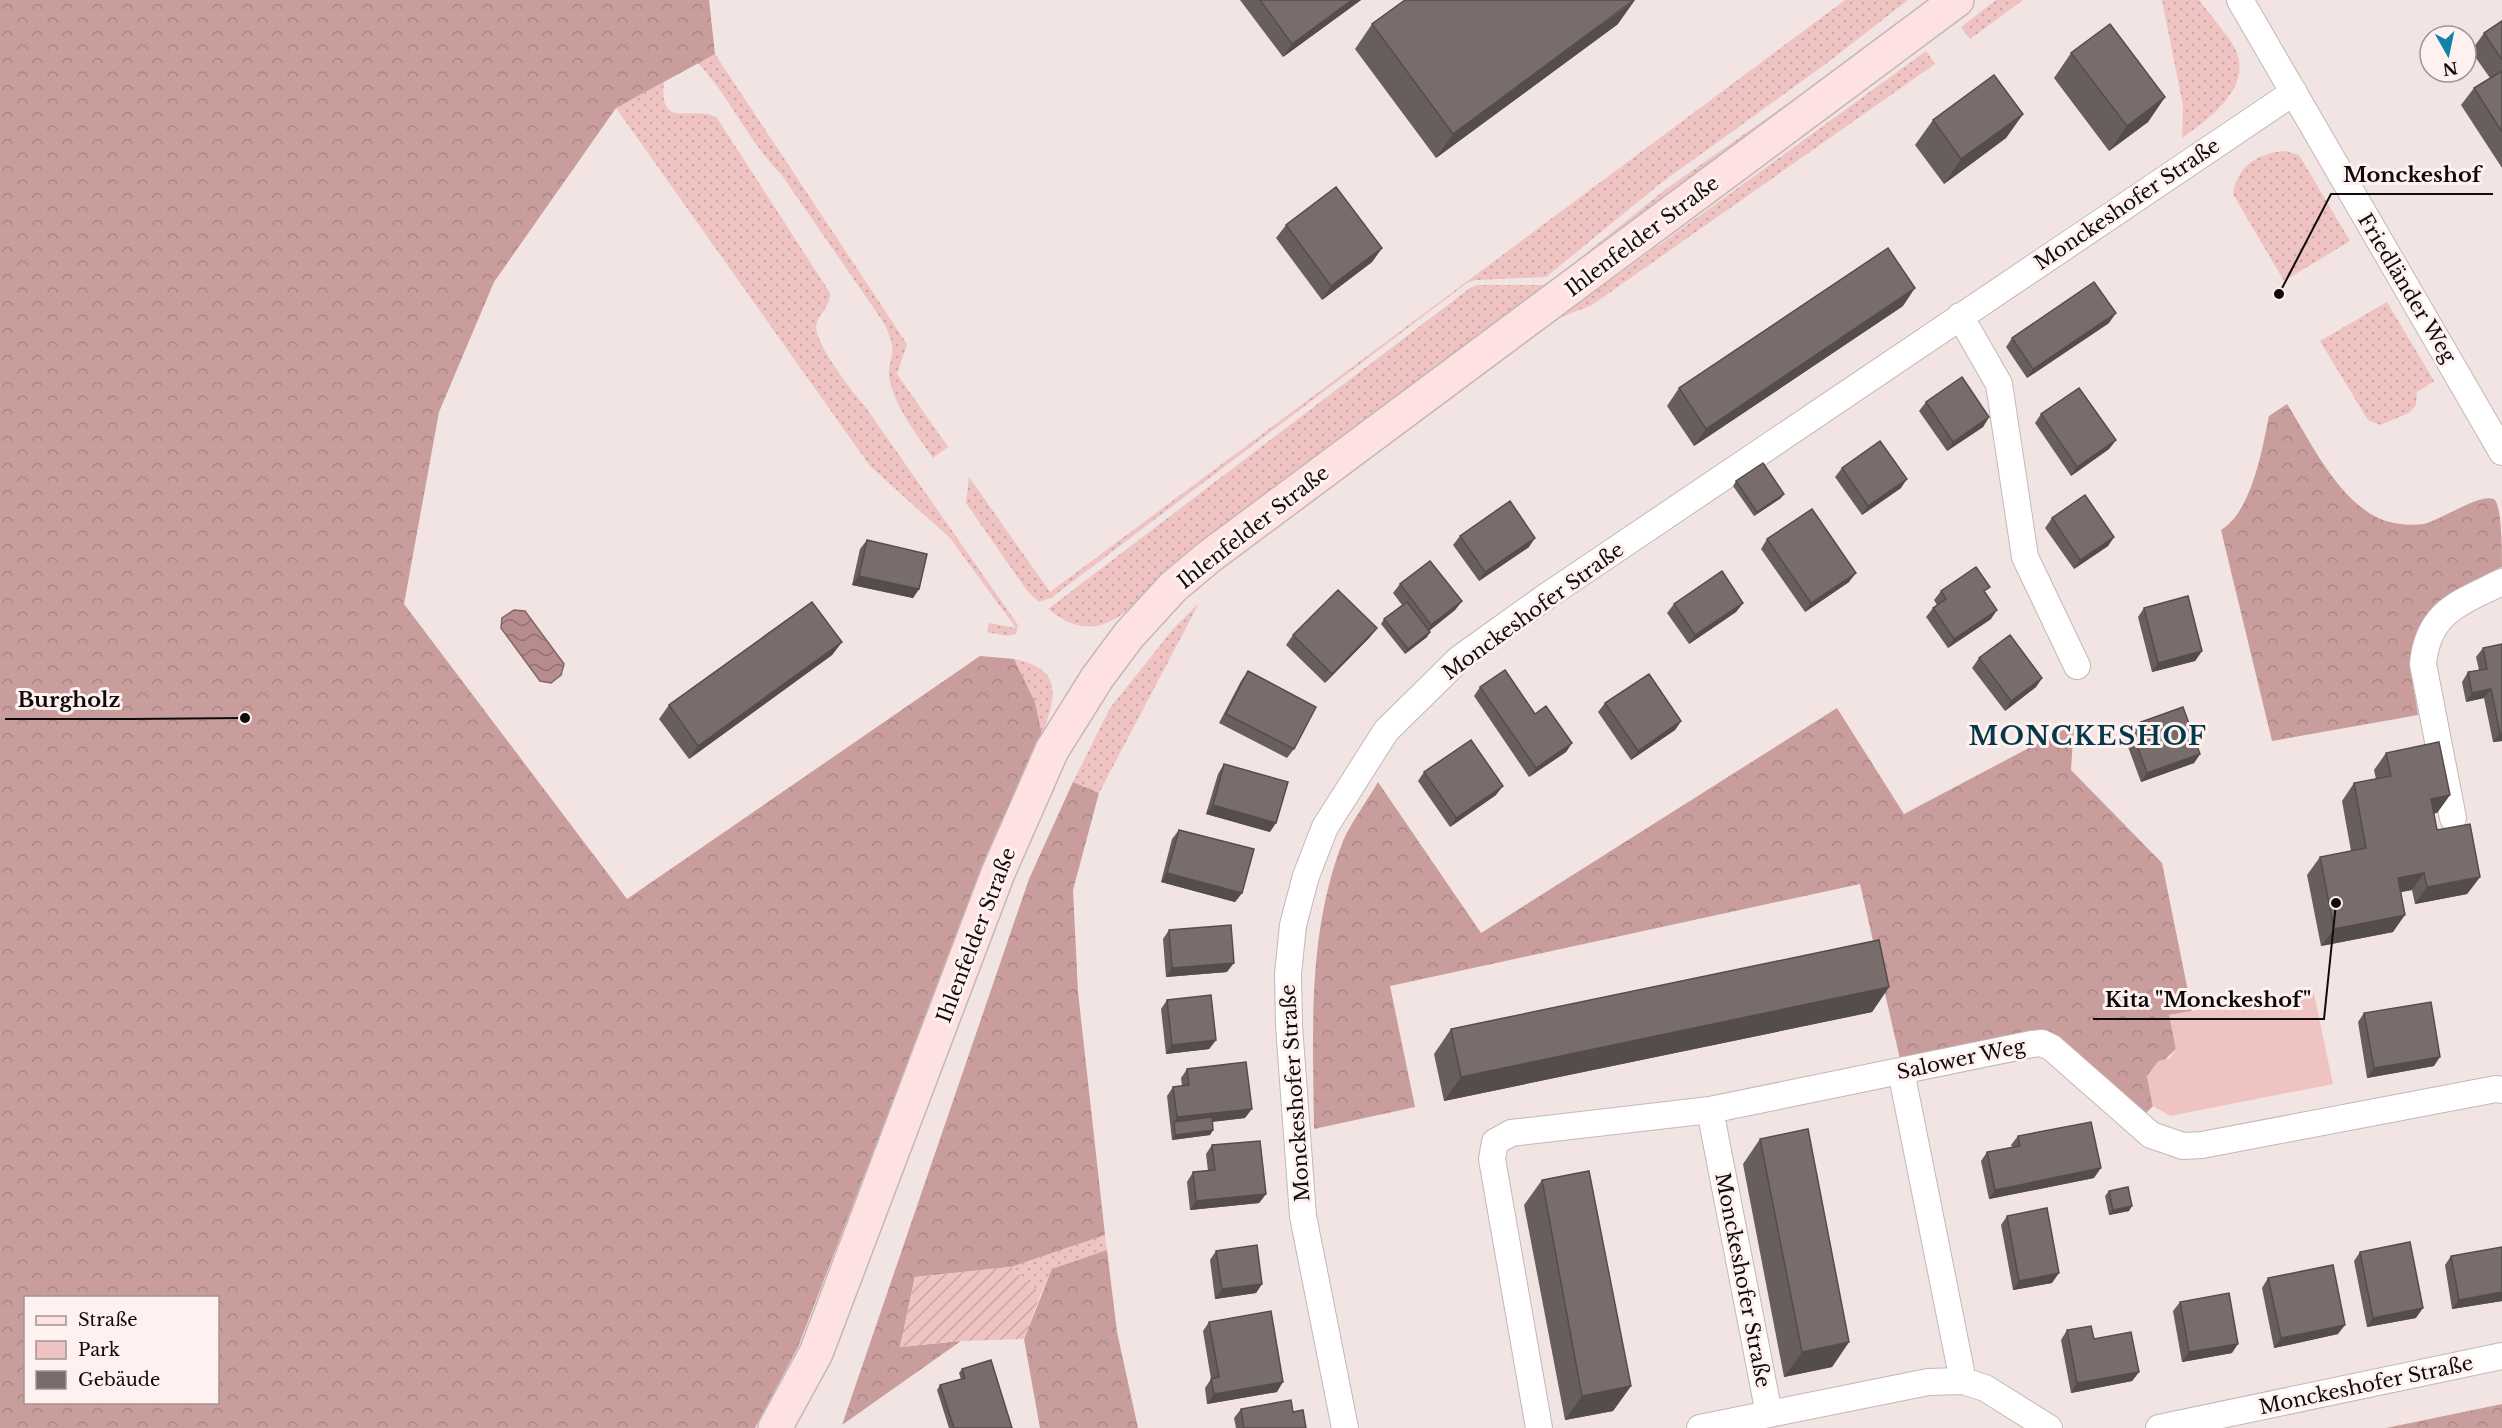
<svg xmlns="http://www.w3.org/2000/svg" width="2502" height="1428" viewBox="0 0 2502 1428" font-family="'Libre Baskerville',serif">
<defs>
<pattern id="grass-dots" width="8" height="8" patternUnits="userSpaceOnUse" patternTransform="scale(1.5)"><rect width="8" height="8" fill="#efc3c2"/><path d="M2 2h.1M6 6h.1" fill="none" stroke="#cca6a5" stroke-width="1.8" stroke-linecap="round"/></pattern>
<pattern id="forest-crowns" width="20" height="18" patternUnits="userSpaceOnUse" patternTransform="scale(1.5)"><rect width="20" height="18" fill="#c89d9c"/><path d="M2 6a3 3 0 1 1 6 0M12 15a3 3 0 1 1 6 0" fill="none" stroke="#ab8685"/></pattern>
<pattern id="garden-furrows" width="10" height="10" patternUnits="userSpaceOnUse" patternTransform="scale(1.5)"><rect width="10" height="10" fill="#efc3c2"/><path d="M-1 1l2-2M0 10L10 0M9 11l2-2" fill="none" stroke="#cca6a5"/></pattern>
<pattern id="water-waves" width="16" height="10" patternUnits="userSpaceOnUse" patternTransform="scale(1.5)"><rect width="16" height="10" fill="#b68c8c"/><path d="M0 5q4-4 8 0t8 0" fill="none" stroke="#927171"/></pattern>
</defs>
<rect width="100%" height="100%" fill="#f1e4e3"/>
<!-- grass -->
<path fill="url(#grass-dots)" d="M 1845,0 L 1908,0 L 1827,63 L 1661,183 L 1546,277 L 1475,280 L 1467,283 L 1051,598 L 1039,602 L 1028,592 L 966,503 L 969,477 L 1050,592 Z
M 1996,0 L 2023,0 L 1970,39 L 1961,27 Z
M 2162,0 L 2199,0 C 2210,15 2223,29 2233,45 C 2257,85 2210,118 2182,138 L 2183,106 Z
M 1926,51 L 1935,64 L 1592,305 L 1559,318 Z
M 715,54 L 907,344 L 897,374 L 948,447 L 933,458 C 917,434 896,409 890,381 C 887,370 891,364 892,354 C 894,343 888,332 884,323 L 781,174 C 748,141 730,97 698,63 Z
M 1834,71 L 1165,577 C 1126,611 1098,650 1048,609 L 1470,288 L 1476,285 L 1543,285 L 1549,283 L 1666,189 Z
M 664,82 C 658,133 695,103 717,118 L 830,293 C 831,307 818,313 816,326 C 815,343 852,392 864,405 L 1018,625 L 1016,634 L 1007,636 L 987,632 L 989,623 L 1016,628 L 950,538 L 870,466 L 616,108 Z
M 2285,151 L 2299,155 L 2350,241 L 2284,281 L 2233,194 C 2238,166 2257,153 2285,151 Z
M 2387,302 L 2434,381 L 2417,392 L 2416,405 L 2409,413 L 2380,425 L 2368,420 L 2320,341 Z
M 1199,603 L 1099,793 L 1073,782 L 1110,708 L 1174,628 Z
M 1014,659 C 1064,669 1056,696 1042,735 L 1035,702 Z
M 1105,1235 L 1107,1250 L 1053,1269 L 1041,1293 L 1011,1267 Z"/>
<!-- forest -->
<path fill="url(#forest-crowns)" fill-rule="evenodd" d="M 0,0 L 709,0 L 715,54 L 616,108 L 494,282 L 439,412 L 404,604 L 627,899 L 980,656 L 1014,659 L 1035,702 L 1042,735 L 985,862 L 798,1347 L 755,1428 L 0,1428 ZM 26,1298 L 218,1298 L 218,1402 L 26,1402 Z
M 2287,404 C 2311,442 2336,497 2378,518 C 2391,524 2410,526 2423,524 C 2440,521 2483,491 2495,500 C 2502,509 2502,552 2502,567 C 2458,589 2411,606 2411,664 C 2411,681 2416,698 2418,715 L 2272,741 L 2221,530 C 2252,511 2262,450 2269,416 Z
M 1837,708 L 1904,814 L 2074,724 L 2071,770 L 2162,863 L 2192,1011 L 2170,1015 L 2176,1049 L 2147,1076 L 2153,1106 L 2144,1115 L 2045,1033 L 2030,1031 L 1900,1059 L 1860,884 L 1390,986 L 1415,1107 L 1314,1129 C 1313,1033 1307,933 1343,841 C 1352,821 1367,801 1378,782 L 1481,933 Z
M 1073,782 L 1099,793 L 1073,890 L 1078,992 L 1105,1235 L 1011,1267 L 915,1277 L 900,1347 L 961,1341 L 842,1425 L 1029,879 Z
M 1107,1250 L 1117,1332 L 1138,1428 L 1040,1428 L 1024,1339 L 1052,1269 Z
M 2502,1404 L 2502,1428 L 2386,1428 Z"/>
<!-- park -->
<path fill="#efc3c2" d="M 2313,989 L 2333,1084 L 2170,1116 L 2153,1106 L 2147,1076 L 2158,1061 L 2170,1058 L 2176,1049 L 2169,1015 Z"/>
<!-- garden -->
<path fill="url(#garden-furrows)" d="M 1011,1267 L 1041,1293 L 1024,1339 L 961,1341 L 900,1347 L 915,1277 Z"/>
<!-- water -->
<path fill="url(#water-waves)" stroke="#846565" stroke-width="1.5" d="M 514,610 L 525,611 L 564,664 L 561,675 L 551,683 L 540,681 L 501,628 L 502,618 Z"/>
<g fill="none" stroke-linecap="round" stroke-linejoin="round">
<!-- street casing -->
<g stroke="#c4b7b7" stroke-width="28">
<path id="street" d="M 2240,0 L 2502,452
M 1960,316 L 1999,384 L 2025,557 L 2077,666
M 2453,818 L 2423,664 C 2428,611 2460,603 2502,582
M 1901,1071 L 1963,1381
M 1710,1110 L 1769,1414
M 1345,1428 L 1303,1216 L 1289,1026 L 1288,974 L 1293,925 L 1306,876 L 1325,827 L 1386,731 L 1459,659 L 1547,596 L 2294,92
M 1539,1428 L 1492,1159 L 1495,1142 L 1511,1133 L 1710,1110 L 2032,1044 L 2042,1043 L 2052,1048 L 2151,1135 L 2183,1146 L 2202,1145 L 2496,1089 L 2502,1090
M 1700,1428 L 1928,1382 L 1963,1381 L 1985,1388 L 2049,1428
M 2159,1428 L 2502,1356"/>
</g>
<!-- secondary casing -->
<g stroke="#c4b7b7" stroke-width="36">
<path id="secondary" d="M 775,1428 L 816,1353 L 998,873 L 1052,750 L 1097,678 L 1129,635 L 1173,587 L 1210,556 L 1957,0"/>
</g>
<!-- street -->
<use href="#street" stroke="#fff" stroke-width="26"/>
<!-- secondary -->
<use href="#secondary" stroke="#fee1e1" stroke-width="33"/>
</g>
<!-- wall -->
<path fill="#685e5d" d="M 1240,0 L 1361,0 L 1283,57 Z
M 2502,21 L 2502,168 L 2461,105 L 2474,88 L 2490,78 L 2471,51 L 2484,33 Z
M 1372,24 L 1618,24 L 1436,158 L 1355,49 Z
M 2071,53 L 2165,97 L 2148,122 L 2109,151 L 2054,78 Z
M 2023,114 L 2006,138 L 1944,184 L 1915,145 L 1933,120 Z
M 1286,225 L 1382,248 L 1372,262 L 1322,300 L 1276,238 Z
M 1903,306 L 1694,446 L 1667,406 L 1679,388 Z
M 2109,323 L 2027,378 L 2006,347 L 2012,338 Z
M 1926,402 L 1989,417 L 1983,427 L 1947,451 L 1919,411 Z
M 2041,414 L 2116,440 L 2109,449 L 2071,476 L 2035,423 Z
M 1842,468 L 1901,488 L 1862,515 L 1835,477 Z
M 1736,481 L 1781,498 L 1754,516 L 1733,486 Z
M 2052,518 L 2114,537 L 2108,546 L 2074,569 L 2045,528 Z
M 1460,536 L 1529,547 L 1479,581 L 1453,545 Z
M 1767,539 L 1849,582 L 1805,612 L 1761,549 Z
M 867,540 L 919,589 L 913,598 L 852,585 L 860,549 Z
M 1400,584 L 1462,601 L 1455,610 L 1429,631 L 1427,637 L 1405,654 L 1381,624 L 1384,619 L 1402,605 L 1393,593 Z
M 1941,591 L 1986,593 L 1991,619 L 1948,648 L 1926,617 L 1933,608 L 1937,605 L 1934,600 Z
M 1743,603 L 1736,612 L 1689,644 L 1667,613 L 1674,604 Z
M 2144,608 L 2202,651 L 2195,661 L 2152,672 L 2138,617 Z
M 1377,628 L 1370,637 L 1325,683 L 1286,645 L 1293,635 Z
M 842,642 L 832,655 L 689,759 L 659,719 L 669,705 Z
M 2502,644 L 2502,741 L 2493,742 L 2484,698 L 2466,702 L 2462,682 L 2468,672 L 2479,670 L 2476,657 L 2483,648 Z
M 1979,658 L 2042,678 L 2036,687 L 2005,711 L 1972,668 Z
M 1248,671 L 1294,749 L 1287,758 L 1219,723 L 1241,681 Z
M 1480,687 L 1535,714 L 1572,743 L 1566,752 L 1529,777 L 1474,696 Z
M 1605,703 L 1681,721 L 1675,730 L 1631,760 L 1598,712 Z
M 2130,726 L 2200,754 L 2194,763 L 2141,782 L 2124,736 Z
M 2386,753 L 2450,795 L 2437,813 L 2434,813 L 2437,830 L 2480,877 L 2467,894 L 2415,904 L 2412,890 L 2401,892 L 2393,932 L 2321,946 L 2307,875 L 2320,857 L 2351,851 L 2342,801 L 2354,783 L 2376,779 L 2374,770 Z
M 1224,764 L 1270,832 L 1206,814 L 1218,774 Z
M 1424,772 L 1496,795 L 1450,827 L 1418,781 Z
M 1179,830 L 1242,893 L 1235,902 L 1161,882 L 1172,839 Z
M 1169,930 L 1227,972 L 1166,977 L 1163,939 Z
M 1889,987 L 1872,1012 L 1444,1101 L 1434,1054 L 1451,1029 Z
M 1167,1000 L 1216,1040 L 1209,1049 L 1166,1054 L 1161,1009 Z
M 2364,1013 L 2434,1066 L 2367,1078 L 2358,1022 Z
M 1187,1069 L 1245,1118 L 1212,1122 L 1213,1130 L 1210,1135 L 1172,1140 L 1167,1096 L 1173,1087 L 1182,1086 L 1181,1078 Z
M 2018,1136 L 2094,1178 L 1989,1199 L 1981,1161 L 1987,1152 L 2012,1147 L 2011,1145 Z
M 1760,1139 L 1849,1342 L 1832,1367 L 1784,1377 L 1743,1164 Z
M 1212,1145 L 1266,1194 L 1259,1203 L 1190,1210 L 1187,1182 L 1193,1172 L 1208,1171 L 1206,1154 Z
M 1542,1180 L 1631,1386 L 1613,1411 L 1565,1420 L 1524,1205 Z
M 2109,1191 L 2129,1211 L 2109,1215 L 2105,1196 Z
M 2007,1216 L 2052,1283 L 2013,1290 L 2001,1225 Z
M 2502,1247 L 2502,1301 L 2452,1309 L 2445,1265 L 2451,1256 Z
M 1216,1251 L 1262,1284 L 1256,1293 L 1215,1299 L 1210,1260 Z
M 2360,1252 L 2416,1318 L 2367,1327 L 2354,1261 Z
M 2268,1278 L 2338,1334 L 2274,1348 L 2262,1288 Z
M 2180,1302 L 2232,1353 L 2182,1362 L 2173,1311 Z
M 1209,1322 L 1277,1392 L 1207,1404 L 1205,1388 L 1211,1379 L 1203,1331 Z
M 2067,1330 L 2139,1372 L 2132,1381 L 2071,1393 L 2061,1340 Z
M 962,1369 L 1012,1428 L 949,1428 L 937,1390 L 940,1385 L 961,1379 L 959,1373 Z
M 1241,1409 L 1293,1412 L 1306,1428 L 1236,1428 L 1234,1418 Z"/>
<!-- shaded-wall -->
<path fill="#554c4c" d="M 1352,0 L 1361,0 L 1283,57 L 1292,44 Z
M 1635,0 L 1618,24 L 1436,158 L 1453,134 Z
M 2165,97 L 2148,122 L 2109,151 L 2127,126 Z
M 2023,114 L 2006,138 L 1944,184 L 1961,159 Z
M 1382,248 L 1372,262 L 1322,300 L 1331,286 Z
M 1915,288 L 1903,306 L 1694,446 L 1706,429 Z
M 2116,313 L 2109,323 L 2027,378 L 2033,369 Z
M 1989,417 L 1983,427 L 1947,451 L 1953,442 Z
M 2116,440 L 2109,449 L 2071,476 L 2077,467 Z
M 1907,479 L 1901,488 L 1862,515 L 1868,506 Z
M 1784,494 L 1781,498 L 1754,516 L 1757,512 Z
M 2114,537 L 2108,546 L 2074,569 L 2080,560 Z
M 1535,538 L 1529,547 L 1479,581 L 1485,572 Z
M 1856,573 L 1849,582 L 1805,612 L 1811,603 Z
M 859,576 L 919,589 L 913,598 L 852,585 Z
M 1462,601 L 1455,610 L 1425,634 L 1431,625 Z
M 1743,603 L 1736,612 L 1689,644 L 1695,635 Z
M 1997,610 L 1991,619 L 1948,648 L 1954,639 Z
M 1377,628 L 1370,637 L 1325,683 L 1332,674 Z
M 1430,632 L 1427,637 L 1405,654 L 1408,649 Z
M 842,642 L 832,655 L 689,759 L 698,746 Z
M 2202,651 L 2195,661 L 2152,672 L 2158,663 Z
M 2042,678 L 2036,687 L 2005,711 L 2011,701 Z
M 2491,689 L 2484,698 L 2466,702 L 2472,693 Z
M 1681,721 L 1675,730 L 1631,760 L 1638,751 Z
M 2500,733 L 2502,733 L 2502,741 L 2493,742 Z
M 1572,743 L 1566,752 L 1529,777 L 1536,768 Z
M 2200,754 L 2194,763 L 2141,782 L 2147,773 Z
M 1503,786 L 1496,795 L 1450,827 L 1456,818 Z
M 2450,795 L 2437,813 L 2419,816 L 2431,799 Z
M 1213,805 L 1276,823 L 1270,832 L 1206,814 Z
M 1167,873 L 1242,893 L 1235,902 L 1161,882 Z
M 2424,873 L 2412,890 L 2386,895 L 2398,878 Z
M 2480,877 L 2467,894 L 2415,904 L 2427,887 Z
M 2405,915 L 2393,932 L 2321,946 L 2334,929 Z
M 1234,963 L 1227,972 L 1166,977 L 1172,968 Z
M 1889,987 L 1872,1012 L 1444,1101 L 1461,1077 Z
M 1216,1040 L 1209,1049 L 1166,1054 L 1172,1045 Z
M 2440,1057 L 2434,1066 L 2367,1078 L 2374,1068 Z
M 1252,1109 L 1245,1118 L 1174,1126 L 1174,1122 L 1177,1117 Z
M 1213,1130 L 1210,1135 L 1172,1140 L 1175,1135 Z
M 2101,1168 L 2094,1178 L 1989,1199 L 1995,1190 Z
M 1266,1194 L 1259,1203 L 1190,1210 L 1196,1201 Z
M 2132,1206 L 2129,1211 L 2109,1215 L 2113,1210 Z
M 2059,1273 L 2052,1283 L 2013,1290 L 2019,1281 Z
M 1262,1284 L 1256,1293 L 1215,1299 L 1222,1289 Z
M 2502,1292 L 2502,1301 L 2452,1309 L 2459,1300 Z
M 2423,1308 L 2416,1318 L 2367,1327 L 2373,1318 Z
M 2345,1325 L 2338,1334 L 2274,1348 L 2281,1338 Z
M 1849,1342 L 1832,1367 L 1784,1377 L 1802,1352 Z
M 2238,1344 L 2232,1353 L 2182,1362 L 2189,1352 Z
M 2139,1372 L 2132,1381 L 2071,1393 L 2077,1383 Z
M 1283,1382 L 1277,1392 L 1207,1404 L 1214,1394 Z
M 1631,1386 L 1613,1411 L 1565,1420 L 1582,1396 Z"/>
<!-- building -->
<path fill="#796d6c" stroke="#554c4c" stroke-width="1.5" d="M 1260,0 L 1352,0 L 1292,44 Z
M 1405,0 L 1634,0 L 1453,134 L 1372,24 Z
M 2502,21 L 2502,60 L 2484,33 Z
M 2110,24 L 2165,97 L 2127,126 L 2071,53 Z
M 2502,71 L 2502,132 L 2474,88 Z
M 1994,75 L 2023,114 L 1961,159 L 1933,120 Z
M 1336,187 L 1382,248 L 1331,286 L 1286,225 Z
M 1888,248 L 1915,288 L 1706,429 L 1679,388 Z
M 2094,282 L 2116,313 L 2033,369 L 2012,338 Z
M 1962,377 L 1989,417 L 1953,442 L 1926,402 Z
M 2079,388 L 2116,440 L 2077,467 L 2041,414 Z
M 1880,441 L 1907,479 L 1868,506 L 1842,468 Z
M 1763,463 L 1784,494 L 1757,512 L 1736,481 Z
M 2085,495 L 2114,537 L 2080,560 L 2052,518 Z
M 1510,501 L 1535,538 L 1485,572 L 1460,536 Z
M 1812,509 L 1856,573 L 1811,603 L 1767,539 Z
M 867,540 L 927,554 L 919,589 L 859,576 Z
M 1430,561 L 1462,601 L 1431,625 L 1400,584 Z
M 1976,567 L 1990,587 L 1984,591 L 1997,610 L 1954,639 L 1933,608 L 1946,599 L 1941,591 Z
M 1722,571 L 1743,603 L 1695,635 L 1674,604 Z
M 1338,590 L 1377,628 L 1332,674 L 1293,635 Z
M 2188,596 L 2202,651 L 2158,663 L 2144,608 Z
M 812,602 L 842,642 L 698,746 L 669,705 Z
M 1407,602 L 1430,632 L 1408,649 L 1384,619 Z
M 2010,635 L 2042,678 L 2011,701 L 1979,658 Z
M 2502,644 L 2502,733 L 2500,733 L 2491,689 L 2472,693 L 2468,672 L 2487,669 L 2483,648 Z
M 1505,670 L 1535,714 L 1546,706 L 1572,743 L 1536,768 L 1480,687 Z
M 1248,671 L 1316,707 L 1294,749 L 1226,714 Z
M 1649,674 L 1681,721 L 1638,751 L 1605,703 Z
M 2183,707 L 2200,754 L 2147,773 L 2130,726 Z
M 1471,740 L 1503,786 L 1456,818 L 1424,772 Z
M 2439,742 L 2450,795 L 2431,799 L 2437,830 L 2470,824 L 2480,877 L 2427,887 L 2424,873 L 2398,878 L 2405,915 L 2334,929 L 2320,857 L 2366,848 L 2354,783 L 2391,776 L 2386,753 Z
M 1224,764 L 1288,782 L 1276,823 L 1213,805 Z
M 1179,830 L 1254,849 L 1242,893 L 1167,873 Z
M 1231,925 L 1234,963 L 1172,968 L 1169,930 Z
M 1879,940 L 1889,987 L 1461,1077 L 1451,1029 Z
M 1211,995 L 1216,1040 L 1172,1045 L 1167,1000 Z
M 2431,1002 L 2440,1057 L 2374,1068 L 2364,1013 Z
M 1246,1062 L 1252,1109 L 1177,1117 L 1173,1087 L 1189,1085 L 1187,1069 Z
M 1212,1117 L 1213,1130 L 1175,1135 L 1174,1122 Z
M 2091,1122 L 2101,1168 L 1995,1190 L 1987,1152 L 2020,1146 L 2018,1136 Z
M 1808,1129 L 1849,1342 L 1802,1352 L 1760,1139 Z
M 1260,1141 L 1266,1194 L 1196,1201 L 1193,1172 L 1215,1170 L 1212,1145 Z
M 1589,1171 L 1631,1386 L 1582,1396 L 1542,1180 Z
M 2128,1187 L 2132,1206 L 2113,1210 L 2109,1191 Z
M 2047,1208 L 2059,1273 L 2019,1281 L 2007,1216 Z
M 2410,1242 L 2423,1308 L 2373,1318 L 2360,1252 Z
M 1257,1245 L 1262,1284 L 1222,1289 L 1216,1251 Z
M 2502,1247 L 2502,1292 L 2459,1300 L 2451,1256 Z
M 2333,1265 L 2345,1325 L 2281,1338 L 2268,1278 Z
M 2229,1293 L 2238,1344 L 2189,1352 L 2180,1302 Z
M 1271,1311 L 1283,1382 L 1214,1394 L 1211,1379 L 1219,1377 L 1209,1322 Z
M 2091,1326 L 2094,1339 L 2131,1332 L 2139,1372 L 2077,1383 L 2067,1330 Z
M 991,1360 L 1012,1428 L 954,1428 L 940,1385 L 965,1378 L 962,1369 Z
M 1291,1400 L 1293,1412 L 1303,1410 L 1306,1428 L 1244,1428 L 1241,1409 Z"/>
<g text-anchor="middle" stroke-width="6" stroke-linejoin="round" paint-order="stroke">
<!-- street labels -->
<g font-size="20" fill="#0f0b0a" stroke="#fff1f0">
<text transform="translate(2127 204) rotate(-34)" y="7">Monckeshofer Straße</text>
<text transform="translate(1642 236) rotate(-37)" y="7">Ihlenfelder Straße</text>
<text transform="translate(2407 288) rotate(59)" y="7">Friedländer Weg</text>
<text transform="translate(1253 527) rotate(-38)" y="7">Ihlenfelder Straße</text>
<text transform="translate(1533 611) rotate(-36)" y="7">Monckeshofer Straße</text>
<text transform="translate(976 935) rotate(-69)" y="7">Ihlenfelder Straße</text>
<text transform="translate(1961 1059) rotate(-12)" y="7">Salower Weg</text>
<text transform="translate(1295 1093) rotate(-94)" y="7">Monckeshofer Straße</text>
<text transform="translate(1743 1280) rotate(79)" y="7">Monckeshofer Straße</text>
<text transform="translate(2366 1385) rotate(-12)" y="7">Monckeshofer Straße</text>
</g>
<!-- district labels -->
<g font-size="26" font-weight="bold" letter-spacing="1.5" fill="#04384b" stroke="#fff1f0">
<text x="2088" y="745">MONCKESHOF</text>
</g>
</g>
<!-- callouts -->
<path fill="none" stroke="#0f0b0a" stroke-width="2" d="M2279 294L2331 194H2493M245 718L132 719H5M2336 903L2324 1019H2093"/>
<g fill="#0f0b0a" stroke="#fff1f0" stroke-width="2">
<circle cx="2279" cy="294" r="6"/>
<circle cx="245" cy="718" r="6"/>
<circle cx="2336" cy="903" r="6"/>
</g>
<g font-size="21" text-anchor="middle" font-weight="bold" fill="#0f0b0a" stroke="#fff1f0" stroke-width="6" stroke-linejoin="round" paint-order="stroke">
<text x="2412" y="182">Monckeshof</text>
<text x="69" y="707">Burgholz</text>
<text x="2208" y="1007">Kita "Monckeshof"</text>
</g>
<!-- legend -->
<rect x="24" y="1296" width="195" height="108" fill="#fff1f0" stroke="#9f9594" stroke-width="1.5"/>
<rect x="36" y="1316" width="30" height="9" fill="#fee1e1" stroke="#9f9594" stroke-width="1.5"/>
<text x="78" y="1326" font-size="18" fill="#0f0b0a">Straße</text>
<rect x="36" y="1341" width="30" height="18" fill="#efc3c2" stroke="#9f9594" stroke-width="1.5"/>
<text x="78" y="1356" font-size="18" fill="#0f0b0a">Park</text>
<rect x="36" y="1371" width="30" height="18" fill="#796d6c" stroke="#9f9594" stroke-width="1.5"/>
<text x="78" y="1386" font-size="18" fill="#0f0b0a">Gebäude</text>
<!-- north arrow -->
<g transform="translate(2448 54) rotate(171)"><circle r="28" fill="#fff1f0" stroke="#9f9594" stroke-width="1.5"/>
<path d="M0-4.5L10 22L0 15L-10 22Z" fill="#1382a9"/>
<text y="-9" font-size="16" font-weight="bold" text-anchor="middle" fill="#0f0b0a">N</text>
</g>
</svg>
